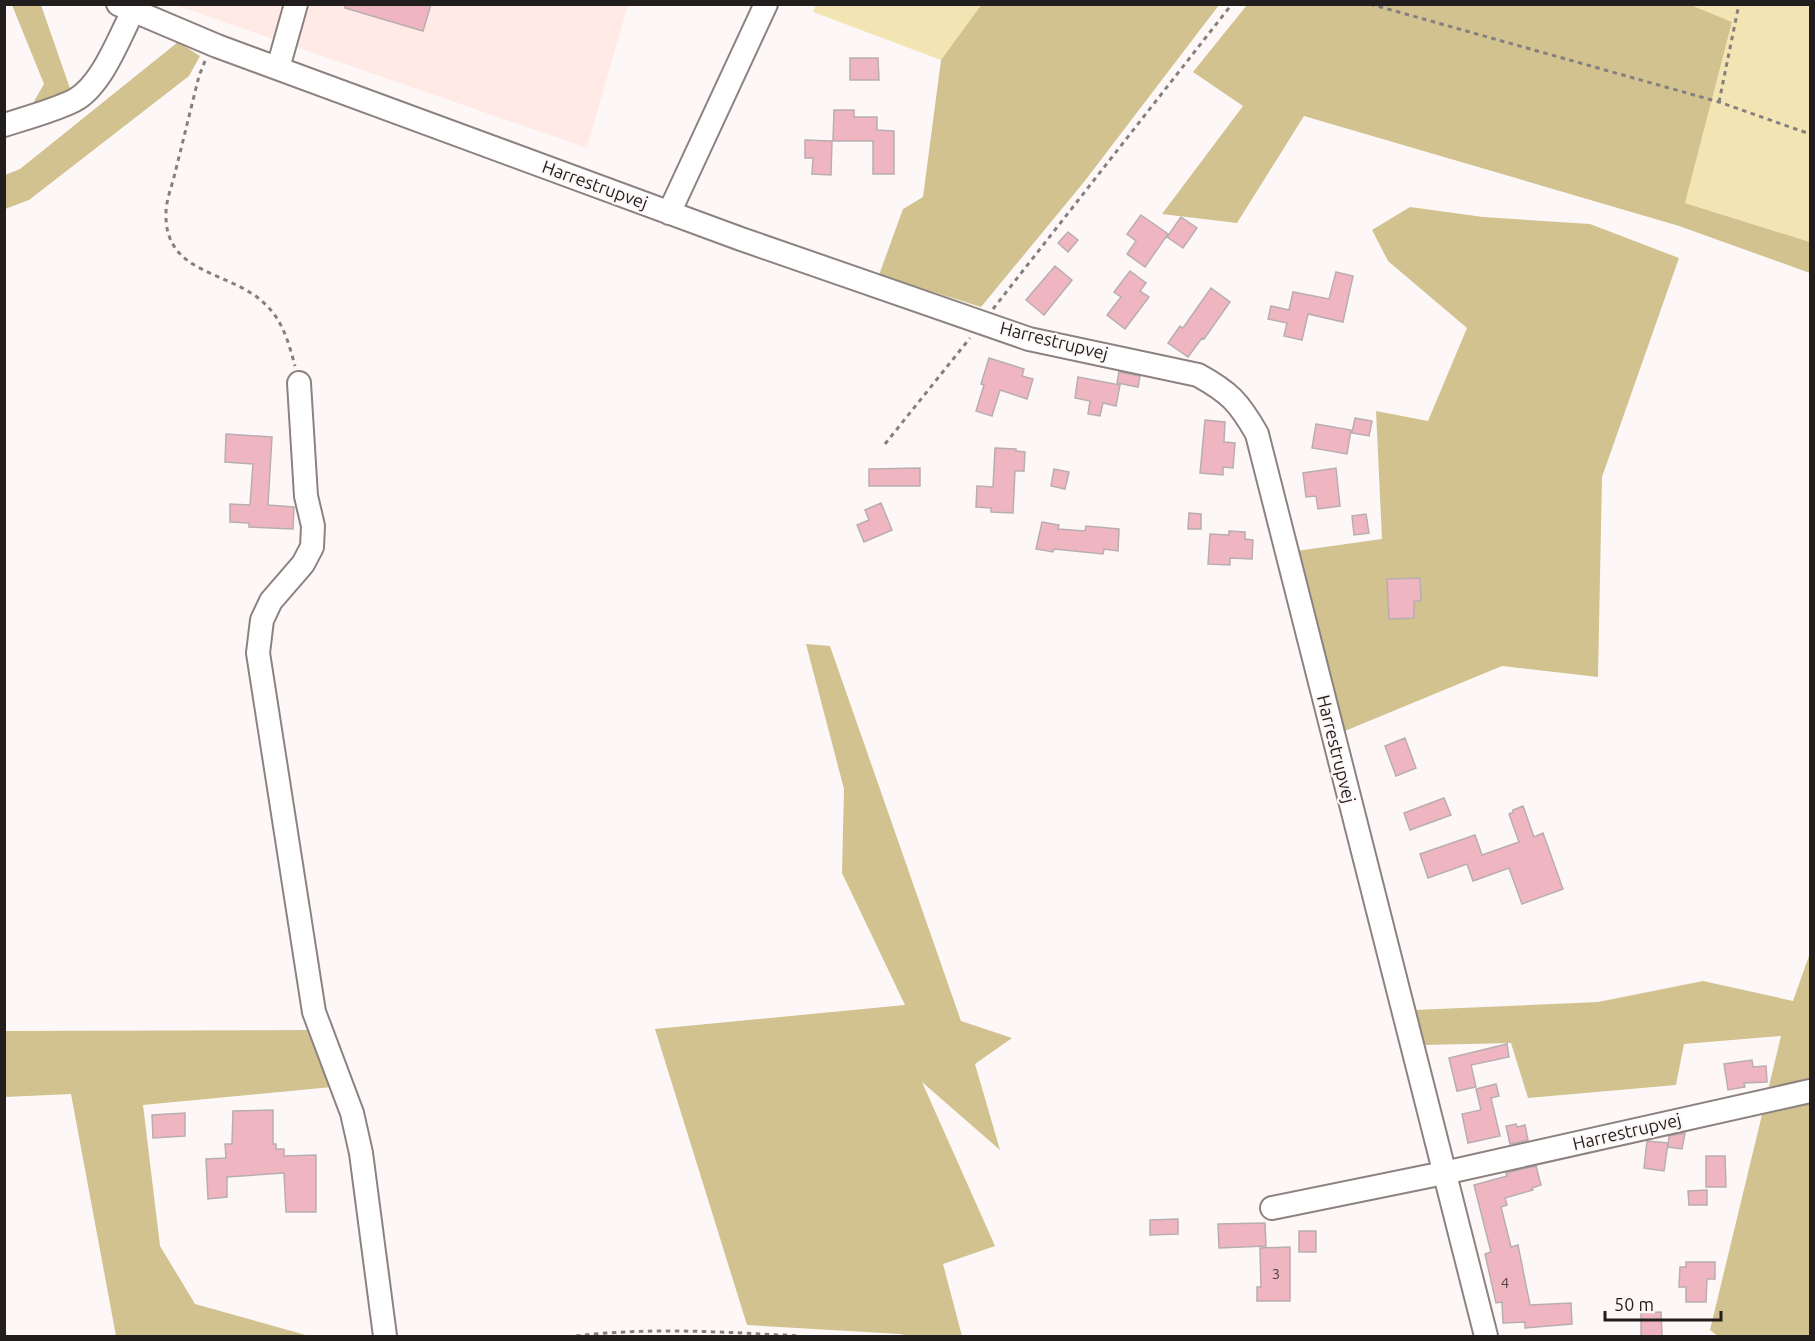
<svg xmlns="http://www.w3.org/2000/svg" width="1815" height="1341" viewBox="0 0 1815 1341" font-family="Ubuntu,sans-serif">
<rect width="100%" height="100%" fill="#fdf8f7"/>
<!-- built -->
<path fill="#ffeae5" d="M 175,5 L 628,5 L 587,148 Z"/>
<!-- green -->
<path fill="#f3e4b3" d="M 816,4 L 982,5 L 941,60 L 813,12 Z
M 1688,5 L 1810,5 L 1810,242 L 1685,203 L 1732,22 Z"/>
<!-- forest -->
<path fill="#d1c290" d="M 982,4 L 1219,5 L 1084,182 L 981,307 L 879,275 L 903,209 L 923,197 L 941,60 Z
M 12,5 L 41,5 L 73,97 L 29,110 L 44,84 Z
M 1247,5 L 1688,4 L 1732,22 L 1685,203 L 1810,242 L 1810,273 L 1679,226 L 1304,116 L 1237,223 L 1162,214 L 1243,106 L 1193,72 Z
M 178,42 L 200,56 L 189,76 L 29,200 L 5,209 L 5,175 L 20,169 Z
M 1410,207 L 1483,217 L 1590,224 L 1679,258 L 1602,477 L 1598,677 L 1502,666 L 1340,733 L 1296,551 L 1382,539 L 1376,411 L 1428,421 L 1467,328 L 1388,261 L 1372,230 Z
M 806,644 L 830,646 L 961,1021 L 1012,1038 L 975,1064 L 1000,1150 L 922,1082 L 995,1246 L 943,1264 L 962,1336 L 911,1336 L 900,1334 L 747,1325 L 655,1029 L 905,1005 L 842,873 L 844,789 Z
M 1810,953 L 1810,1336 L 1718,1336 L 1710,1330 L 1781,1036 L 1684,1044 L 1676,1085 L 1528,1098 L 1511,1043 L 1423,1045 L 1414,1010 L 1598,1002 L 1703,981 L 1793,1001 Z
M 310,1030 L 332,1087 L 143,1105 L 160,1246 L 195,1304 L 309,1336 L 116,1336 L 71,1094 L 5,1097 L 4,1031 Z"/>
<!-- building -->
<path fill="#efb6c2" stroke="#b9adaf" stroke-width="1.5" d="M 345,4 L 431,4 L 423,31 L 345,8 Z
M 850,58 L 878,58 L 879,80 L 850,80 Z
M 834,110 L 854,110 L 854,117 L 877,117 L 877,130 L 894,131 L 894,174 L 873,174 L 873,141 L 833,141 Z
M 805,140 L 832,141 L 831,175 L 812,174 L 813,158 L 805,158 Z
M 1141,215 L 1168,234 L 1145,267 L 1127,254 L 1136,241 L 1127,234 Z
M 1181,217 L 1197,228 L 1183,248 L 1167,237 Z
M 1068,232 L 1078,240 L 1068,252 L 1058,243 Z
M 1055,266 L 1072,280 L 1044,315 L 1026,300 Z
M 1130,271 L 1146,283 L 1140,291 L 1149,297 L 1125,329 L 1107,315 L 1121,297 L 1114,292 Z
M 1336,272 L 1353,276 L 1343,322 L 1308,314 L 1302,340 L 1284,336 L 1287,323 L 1268,319 L 1271,306 L 1289,310 L 1293,292 L 1329,299 Z
M 1211,288 L 1230,302 L 1204,339 L 1202,338 L 1188,357 L 1168,343 L 1180,326 L 1183,328 Z
M 989,358 L 1024,369 L 1022,376 L 1033,379 L 1027,399 L 1000,390 L 992,416 L 976,411 L 984,385 L 981,384 Z
M 1119,372 L 1140,376 L 1138,387 L 1117,383 Z
M 1078,377 L 1120,385 L 1116,406 L 1103,403 L 1100,416 L 1088,414 L 1090,401 L 1075,398 Z
M 1355,418 L 1372,421 L 1369,436 L 1352,433 Z
M 1205,420 L 1225,422 L 1224,442 L 1235,443 L 1233,468 L 1223,467 L 1223,475 L 1200,473 Z
M 1316,424 L 1351,430 L 1347,454 L 1312,448 Z
M 226,434 L 272,437 L 268,505 L 294,507 L 293,529 L 249,527 L 249,523 L 230,522 L 230,504 L 250,505 L 253,464 L 225,462 Z
M 995,448 L 1016,449 L 1016,451 L 1025,452 L 1024,471 L 1015,471 L 1013,513 L 991,512 L 991,508 L 976,507 L 977,486 L 993,487 Z
M 920,468 L 920,486 L 869,486 L 869,469 Z
M 1336,468 L 1340,506 L 1318,509 L 1316,496 L 1306,497 L 1303,473 Z
M 1054,469 L 1069,472 L 1065,489 L 1051,486 Z
M 881,503 L 892,530 L 864,542 L 857,525 L 869,520 L 865,510 Z
M 1189,513 L 1201,514 L 1201,529 L 1188,529 Z
M 1366,514 L 1369,533 L 1354,535 L 1352,516 Z
M 1042,522 L 1059,525 L 1058,529 L 1085,531 L 1086,526 L 1119,529 L 1118,551 L 1104,549 L 1103,554 L 1054,549 L 1053,552 L 1036,549 Z
M 1229,531 L 1245,532 L 1245,539 L 1253,540 L 1252,559 L 1230,558 L 1230,565 L 1208,564 L 1210,534 L 1229,535 Z
M 1420,578 L 1421,601 L 1414,601 L 1414,618 L 1389,619 L 1387,579 Z
M 1405,738 L 1416,768 L 1396,776 L 1385,746 Z
M 1444,798 L 1451,815 L 1410,830 L 1404,813 Z
M 1523,806 L 1534,837 L 1543,833 L 1563,889 L 1522,904 L 1509,868 L 1473,881 L 1467,864 L 1428,878 L 1420,854 L 1475,835 L 1482,855 L 1519,842 L 1509,814 L 1513,812 L 1513,810 Z
M 1507,1044 L 1509,1057 L 1471,1065 L 1476,1087 L 1457,1091 L 1449,1058 Z
M 1752,1060 L 1753,1067 L 1766,1066 L 1767,1082 L 1744,1083 L 1745,1087 L 1728,1090 L 1724,1064 Z
M 1496,1084 L 1499,1096 L 1491,1098 L 1500,1136 L 1468,1143 L 1462,1114 L 1481,1110 L 1476,1089 Z
M 273,1110 L 273,1144 L 276,1144 L 276,1149 L 284,1149 L 284,1156 L 316,1155 L 316,1212 L 286,1212 L 284,1173 L 227,1177 L 227,1197 L 208,1199 L 206,1159 L 226,1158 L 225,1144 L 232,1144 L 233,1111 Z
M 185,1113 L 185,1136 L 153,1138 L 152,1115 Z
M 1516,1124 L 1517,1127 L 1525,1125 L 1528,1140 L 1510,1144 L 1506,1126 Z
M 1685,1133 L 1682,1149 L 1668,1147 L 1669,1136 Z
M 1647,1141 L 1668,1143 L 1664,1171 L 1644,1168 Z
M 1706,1156 L 1725,1156 L 1726,1187 L 1706,1187 Z
M 1536,1166 L 1541,1185 L 1532,1188 L 1533,1190 L 1505,1198 L 1507,1205 L 1501,1207 L 1511,1247 L 1518,1245 L 1530,1305 L 1571,1303 L 1572,1324 L 1525,1328 L 1525,1322 L 1503,1323 L 1502,1302 L 1496,1303 L 1485,1254 L 1491,1252 L 1474,1185 L 1507,1176 L 1506,1173 Z
M 1707,1190 L 1707,1205 L 1689,1205 L 1688,1191 Z
M 1178,1219 L 1178,1234 L 1150,1235 L 1150,1220 Z
M 1265,1223 L 1266,1246 L 1219,1248 L 1218,1224 Z
M 1299,1231 L 1316,1231 L 1316,1252 L 1299,1252 Z
M 1290,1247 L 1290,1301 L 1257,1301 L 1257,1287 L 1261,1287 L 1260,1248 Z
M 1686,1262 L 1715,1262 L 1715,1279 L 1707,1279 L 1706,1302 L 1686,1302 L 1686,1287 L 1679,1287 L 1680,1267 L 1686,1267 Z
M 1661,1312 L 1662,1336 L 1641,1336 L 1641,1313 Z"/>
<g fill="none" stroke-linecap="round" stroke-linejoin="round">
<!-- minor casing -->
<g stroke="#8d8280" stroke-width="26">
<path id="minor" d="M 118,4 L 217,46 L 741,239 L 1029,339 L 1198,375 C 1229,392 1239,402 1257,434 L 1486,1336
M 278,68 L 296,4
M 4,125 C 26,118 56,110 75,100 C 102,85 119,38 133,11
M 669,213 L 766,4
M 299,383 L 306,496 L 313,526 L 312,547 L 303,564 L 271,601 L 262,620 L 258,653 L 314,1012 L 352,1113 L 361,1153 L 385,1336
M 1272,1208 L 1444,1173 L 1810,1091"/>
</g>
<!-- path -->
<path stroke="#85807f" stroke-width="3" stroke-dasharray="4.5 4.5" stroke-linecap="butt" d="M 1370,4 L 1719,102 L 1810,134
M 205,61 L 199,76 C 191,108 183,141 175,173 C 172,186 166,200 166,213 C 164,276 232,270 266,305 C 283,321 289,344 295,366
M 1719,102 L 1739,4
M 993,309 L 1232,4
M 885,444 L 970,338
M 576,1336 C 650,1327 724,1332 799,1336"/>
<!-- minor -->
<use href="#minor" stroke="#fff" stroke-width="22"/>
</g>
<g text-anchor="middle" stroke-width="4.5" stroke-linejoin="round" paint-order="stroke">
<!-- number labels -->
<g font-size="15" fill="#554446">
<text x="1276" y="1279">3</text>
<text x="1505" y="1288">4</text>
</g>
<!-- street labels -->
<g font-size="18" fill="#221e1d" stroke="#fdf8f7">
<text transform="translate(595 185) rotate(20)" y="6">Harrestrupvej</text>
<text transform="translate(1054 341) rotate(14)" y="6">Harrestrupvej</text>
<text transform="translate(1336 749) rotate(76)" y="6">Harrestrupvej</text>
<text transform="translate(1627 1132) rotate(-13)" y="6">Harrestrupvej</text>
</g>
</g>
<!-- border -->
<rect width="1815" height="1341" fill="none" stroke="#221e1d" stroke-width="12"/>
<!-- scale -->
<path d="M1605 1311v9h116v-9" fill="none" stroke="#221e1d" stroke-width="3"/>
<text x="1614" y="1311" font-size="18" fill="#221e1d" stroke="#fdf8f7" stroke-width="4.5" paint-order="stroke">50 m</text>
</svg>
